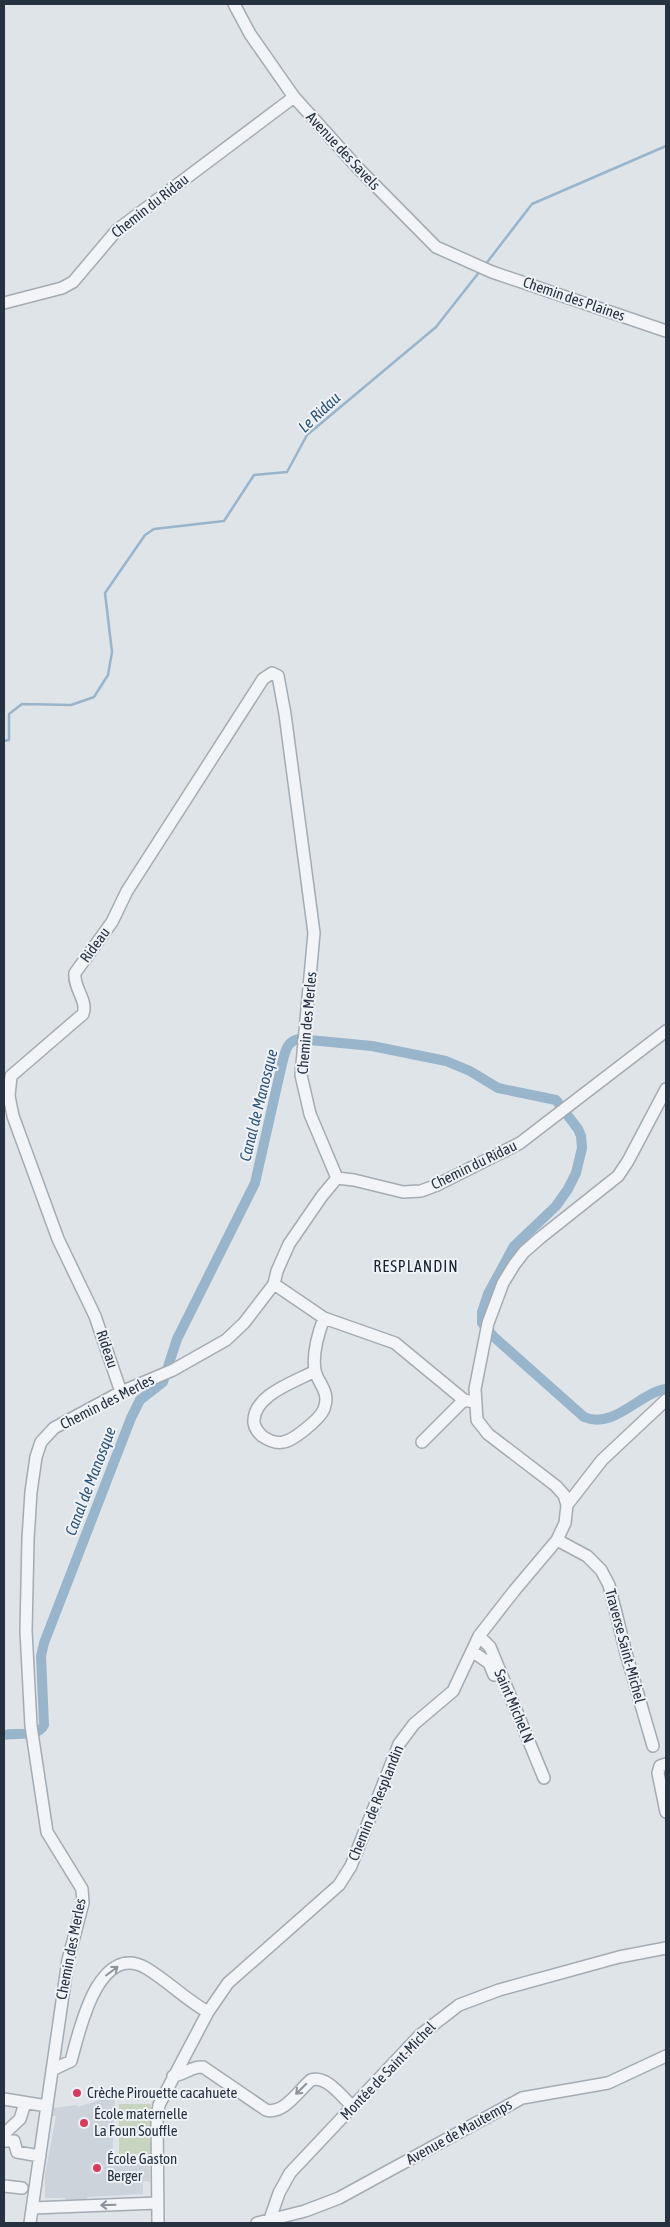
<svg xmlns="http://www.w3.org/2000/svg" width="670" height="2227" viewBox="0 0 670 2227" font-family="'Asap Condensed',sans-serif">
<rect width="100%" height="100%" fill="#dfe4e9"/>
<!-- built -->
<path fill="#cdd3db" d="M 115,2095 L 112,2160 L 149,2158 L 150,2182 L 143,2181 L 143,2194 L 87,2197 L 87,2200 L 65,2202 L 65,2198 L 45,2198 L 45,2175 L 56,2116 L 50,2116 L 52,2108 L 77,2105 L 78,2107 Z"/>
<!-- green -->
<path fill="#c6d4c0" d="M 119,2104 L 151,2104 L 150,2155 L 119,2154 Z"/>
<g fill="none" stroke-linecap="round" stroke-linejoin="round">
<!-- stream -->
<path stroke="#98b5cc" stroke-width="2.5" d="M 485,265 L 532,204 L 666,146
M 4,741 L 9,740 L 9,714 L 22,704 L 71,705 L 94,697 L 108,675 L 112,652 L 105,593 L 145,535 L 154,529 L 224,521 L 254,475 L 287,472 L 307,435 L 436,327 L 480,271"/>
<!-- canal -->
<path stroke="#98b5cc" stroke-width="10" d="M 4,1735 C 16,1732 38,1738 44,1725 L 41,1656 L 44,1643 L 131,1418 L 140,1400 L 163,1382 L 177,1339 L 255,1183 L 282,1064 C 285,1053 286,1041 299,1039 L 372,1046 L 446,1061 L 470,1071 L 498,1088 L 556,1100 L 578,1129 L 581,1136 L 582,1148 L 576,1173 L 568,1189 L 556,1206 L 514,1246 L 488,1294 L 482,1312 L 482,1323 L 494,1337 L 584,1417 C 614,1430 639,1393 666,1389"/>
<!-- minor casing -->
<g stroke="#a4abb3" stroke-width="14">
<path id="minor" d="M 234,4 L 250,34 L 294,97 L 357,167 L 436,247 L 492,272 L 666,331
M 4,303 L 62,288 L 73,282 L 117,230 L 294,97
M 337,1178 L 354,1180 L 403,1192 L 421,1191 L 437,1185 L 520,1143 L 666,1031
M 274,1284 L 324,1318 L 395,1343 L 464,1400 L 474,1402
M 315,1371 C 295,1382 252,1395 254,1423 C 255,1429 258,1432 262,1436 C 268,1440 275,1444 283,1442 C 293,1441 320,1419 324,1409 C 331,1391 317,1383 315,1370 C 312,1353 318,1334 324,1318
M 422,1442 L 464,1400
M 567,1505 L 602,1460 L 666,1400
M 557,1540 L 587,1556 L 601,1570 L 609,1585 L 626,1653 L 653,1746
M 479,1636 L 490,1647 L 544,1778
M 473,1652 L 489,1663 L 494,1675
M 666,1764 L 660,1766 L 658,1773 L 666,1812
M 52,2070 L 71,2061 C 79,2032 98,1941 146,1968 C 168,1981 186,2000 208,2012
M 173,2076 C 184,2075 191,2066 203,2067 L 266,2110 C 284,2115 299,2090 311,2080 C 327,2075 342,2097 353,2107
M 4,2099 L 47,2106
M 4,2134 L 20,2119 L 25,2103
M 4,2141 L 14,2141 L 17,2152 L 40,2156
M 4,2186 L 22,2188
M 33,2208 L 157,2203
M 270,2219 L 279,2193 L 290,2173 L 420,2035 L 459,2005 L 499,1990 L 619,1957 L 666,1948
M 30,2223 L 68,1960 L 83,1903 L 82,1889 L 47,1832 L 31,1726 L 26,1631 L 28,1539 L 31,1492 L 36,1457 L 41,1442 L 54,1428 L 121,1392 L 173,1370 L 226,1340 L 244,1323 L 274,1284 L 277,1271 L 289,1244 L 322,1196 L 337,1178 L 310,1114 L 301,1075 L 314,933 L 285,714 L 278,676 L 272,673 L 263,679 L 127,891 L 112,922 L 75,973 C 73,988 88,1000 83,1014 L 11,1076 L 9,1096 L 13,1116 L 58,1239 L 95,1316 L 121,1392
M 158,2223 L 157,2117 L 159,2105 L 208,2012 L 228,1983 L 339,1885 L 351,1866 L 399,1744 L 414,1724 L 453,1691 L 479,1636 L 514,1591 L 557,1540 L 565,1523 L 567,1505 L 564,1495 L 556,1486 L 488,1434 L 477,1420 L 475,1389 L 488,1323 L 503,1283 L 514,1265 L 524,1252 L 540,1238 L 618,1176 L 628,1161 L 666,1089
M 257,2223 L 305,2211 L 339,2198 L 522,2098 L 608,2083 L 666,2056"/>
</g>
<!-- minor -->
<use href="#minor" stroke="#f2f4f7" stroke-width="11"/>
</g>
<!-- one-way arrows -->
<defs><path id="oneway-shaft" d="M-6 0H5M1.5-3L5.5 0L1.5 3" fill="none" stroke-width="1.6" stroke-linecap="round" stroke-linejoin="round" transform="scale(1.25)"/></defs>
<g stroke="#8c939c">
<use href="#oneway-shaft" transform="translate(112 1971) rotate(-37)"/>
<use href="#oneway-shaft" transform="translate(301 2089) rotate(135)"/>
<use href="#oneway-shaft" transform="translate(108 2205) rotate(178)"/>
</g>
<!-- markers -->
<g fill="#d63c5e" stroke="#eff3f7" stroke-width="2">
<circle cx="77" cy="2093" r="5"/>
<circle cx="84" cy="2123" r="5"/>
<circle cx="97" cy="2168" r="5"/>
</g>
<g text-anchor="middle" stroke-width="4" stroke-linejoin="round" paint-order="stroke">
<!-- street labels -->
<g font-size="15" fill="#273241" stroke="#eff3f7">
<text transform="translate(343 151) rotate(47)" y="5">Avenue des Savels</text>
<text transform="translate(150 206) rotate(-38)" y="5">Chemin du Ridau</text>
<text transform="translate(574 299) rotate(19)" y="5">Chemin des Plaines</text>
<text transform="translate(95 945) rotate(-54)" y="5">Rideau</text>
<text transform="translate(307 1023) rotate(-85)" y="5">Chemin des Merles</text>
<text transform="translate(474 1165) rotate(-26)" y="5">Chemin du Ridau</text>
<text transform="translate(107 1349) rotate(71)" y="5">Rideau</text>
<text transform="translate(107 1402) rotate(-27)" y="5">Chemin des Merles</text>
<text transform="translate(625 1646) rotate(75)" y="5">Traverse Saint-Michel</text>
<text transform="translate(514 1706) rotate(67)" y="5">Saint Michel N</text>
<text transform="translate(376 1803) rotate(-68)" y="5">Chemin de Resplandin</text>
<text transform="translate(71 1949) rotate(-79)" y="5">Chemin des Merles</text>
<text transform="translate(388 2071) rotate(-46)" y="5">Montée de Saint-Michel</text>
<text transform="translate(459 2132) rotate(-29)" y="5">Avenue de Mautemps</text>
</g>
<!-- poi labels -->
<g font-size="15" fill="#273241" stroke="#eff3f7" text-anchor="start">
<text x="87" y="2098">Crèche Pirouette cacahuete</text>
<text x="94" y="2119">École maternelle<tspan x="94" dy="17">La Foun Souffle</tspan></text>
<text x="107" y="2164">École Gaston<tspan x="107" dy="17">Berger</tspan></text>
</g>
<!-- water labels -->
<g font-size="16" font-style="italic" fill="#2e5478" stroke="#eff3f7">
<text transform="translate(319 412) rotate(-43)" y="6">Le Ridau</text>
<text transform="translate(258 1105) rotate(-76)" y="6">Canal de Manosque</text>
<text transform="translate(90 1481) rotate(-69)" y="6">Canal de Manosque</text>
</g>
<!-- neighbourhood labels -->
<g font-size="16" letter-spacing="1" fill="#192332" stroke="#eff3f7">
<text x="416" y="1272">RESPLANDIN</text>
</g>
</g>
<!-- border -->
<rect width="670" height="2227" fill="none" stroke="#273241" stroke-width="10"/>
</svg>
